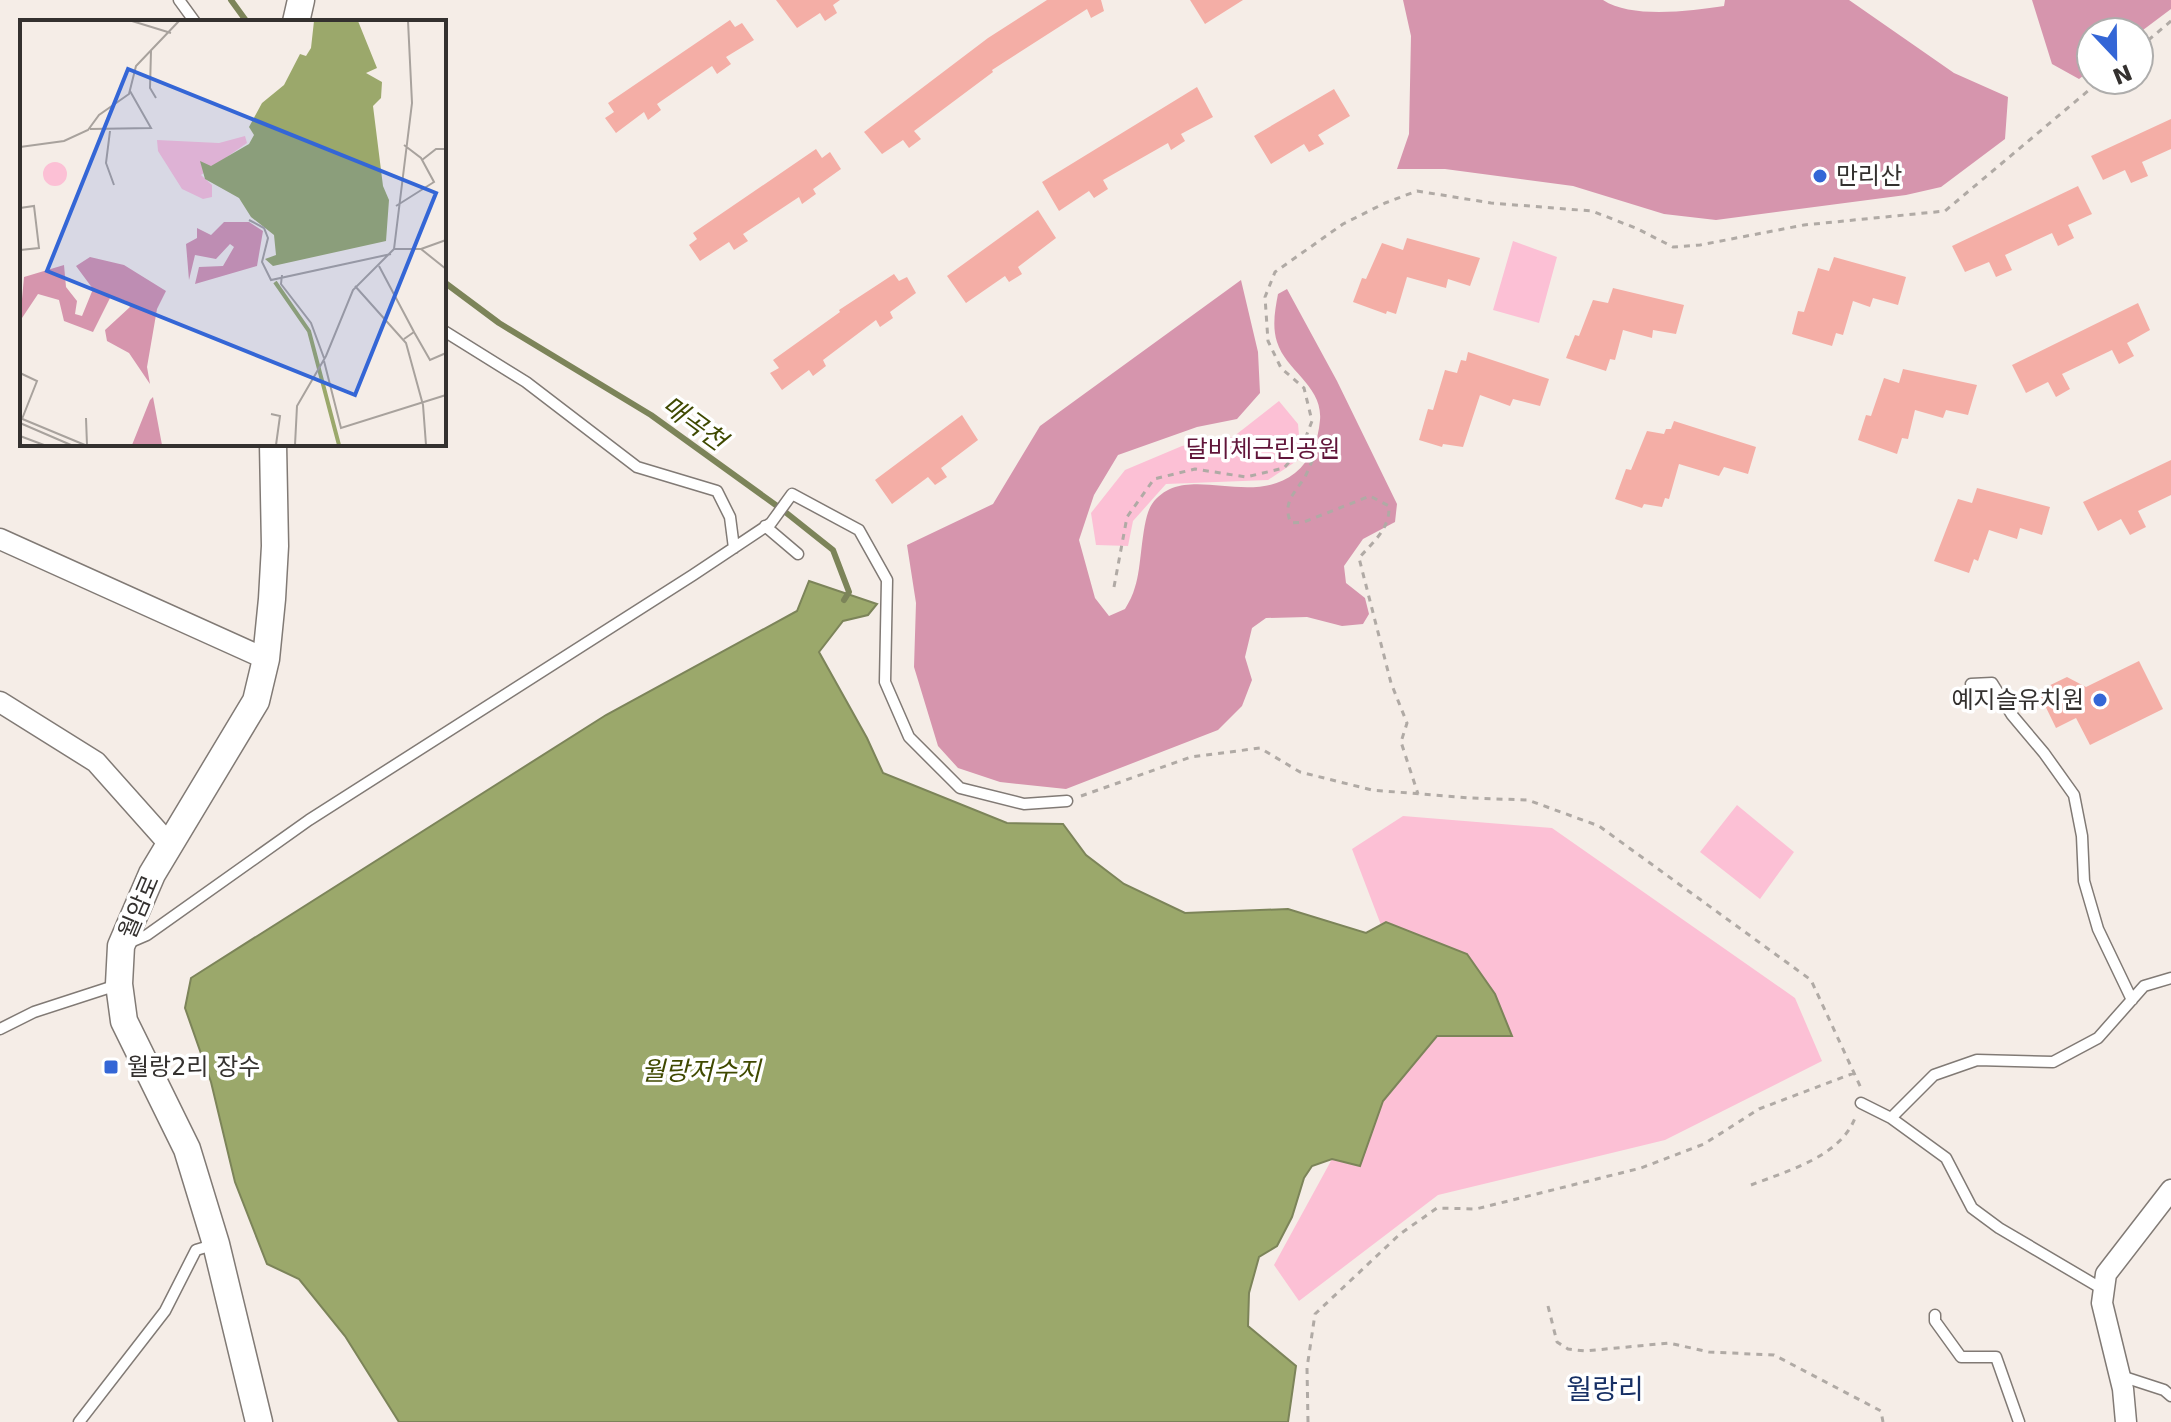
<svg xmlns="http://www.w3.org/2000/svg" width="2171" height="1422" viewBox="0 0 2171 1422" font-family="'DejaVu Sans','Noto Sans KR',sans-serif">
<rect width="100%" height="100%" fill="#f5ede7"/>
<!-- green -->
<path fill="#fcc0d5" d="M 1513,241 L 1557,257 L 1539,323 L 1493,310 Z
M 1279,401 L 1298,424 L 1301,458 L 1268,480 L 1166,484 L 1133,521 L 1128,546 L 1096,545 L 1091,513 L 1125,470 L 1182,446 L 1233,437 Z
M 1737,805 L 1794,852 L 1760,899 L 1700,852 Z
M 1403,816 L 1552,828 L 1795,998 L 1822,1061 L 1665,1140 L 1438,1195 L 1299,1301 L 1274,1265 L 1332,1159 L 1360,1165 L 1383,1101 L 1437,1036 L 1511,1036 L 1471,959 L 1381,925 L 1352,849 Z"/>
<!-- forest -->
<path fill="#d695ad" d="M 1403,0 L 1603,0 C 1632,19 1690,11 1724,6 L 1725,0 L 1849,0 L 1954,73 L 2008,97 L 2005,139 L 1941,187 L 1906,195 L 1716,220 L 1664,214 L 1573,186 L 1445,169 L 1397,169 L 1409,134 L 1411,36 Z
M 2032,0 L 2171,0 L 2171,9 L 2139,33 L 2091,32 L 2091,70 L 2079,79 L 2052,64 Z
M 1241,280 L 1258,352 L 1260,393 L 1237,419 L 1197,427 L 1118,455 L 1094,495 L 1079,540 L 1095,598 L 1109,616 L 1125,609 C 1129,602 1133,595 1135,587 C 1142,568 1141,520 1152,504 C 1184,460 1249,509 1295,473 C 1311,460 1318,442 1320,420 C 1323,386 1286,371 1277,342 C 1272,326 1275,310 1278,294 L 1287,289 L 1337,381 L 1397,504 L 1395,522 L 1363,539 L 1344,566 L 1346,583 L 1365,598 L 1369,614 L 1363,624 L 1342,626 L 1307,617 L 1266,618 L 1252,628 L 1245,657 L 1252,680 L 1242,706 L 1218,730 L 1066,789 L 1000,782 L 958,768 L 938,746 L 914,667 L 916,603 L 907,545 L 993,504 L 1040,426 Z"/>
<!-- water -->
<path fill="#9ba86b" stroke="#7c8459" stroke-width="2" d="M 809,581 L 877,604 L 868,615 L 843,621 L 819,652 L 867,738 L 883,773 L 1007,823 L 1063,824 L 1086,855 L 1124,884 L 1185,913 L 1288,909 L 1366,933 L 1386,922 L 1467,954 L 1495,994 L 1512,1036 L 1437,1036 L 1383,1101 L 1360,1166 L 1332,1159 L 1312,1166 L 1304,1178 L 1292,1217 L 1277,1246 L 1259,1257 L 1249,1293 L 1248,1326 L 1296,1366 L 1288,1422 L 399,1422 L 345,1336 L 299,1279 L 267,1264 L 235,1182 L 211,1082 L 185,1008 L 191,978 L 606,715 L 797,611 Z"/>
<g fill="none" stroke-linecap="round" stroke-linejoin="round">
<!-- stream -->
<path stroke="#7c8459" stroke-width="6" d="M 231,0 L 247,22
M 444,282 L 499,323 L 651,415 L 784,511 L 833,550 L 849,592 L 844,600"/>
</g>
<!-- building -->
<path fill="#f4aea6" d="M 776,0 L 840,0 L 833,5 L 837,13 L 825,21 L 820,13 L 797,28 Z
M 1047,0 L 1101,0 L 1104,11 L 1091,18 L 1087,9 L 992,70 L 993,72 L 914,131 L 921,139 L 909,148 L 903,140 L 882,154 L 864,132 L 988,38 Z
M 1190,0 L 1243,0 L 1205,24 Z
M 730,20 L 735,27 L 742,23 L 754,40 L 726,57 L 731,64 L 717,74 L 712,66 L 657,104 L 661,110 L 648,120 L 644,112 L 616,133 L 605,118 L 614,112 L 608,103 Z
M 1197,87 L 1213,117 L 1181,134 L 1185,141 L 1171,150 L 1168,143 L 1103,180 L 1108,189 L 1094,198 L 1089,191 L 1059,211 L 1042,182 Z
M 1334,89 L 1350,116 L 1318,135 L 1324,144 L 1309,152 L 1304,144 L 1271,164 L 1254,136 Z
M 2171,119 L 2171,149 L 2142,162 L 2148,176 L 2131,183 L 2125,170 L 2103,180 L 2091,156 Z
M 816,149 L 822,158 L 830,152 L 841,169 L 813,189 L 816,194 L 802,204 L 799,197 L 743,234 L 748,241 L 734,250 L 729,242 L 700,261 L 689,245 L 697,239 L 693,233 Z
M 2078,186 L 2092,214 L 2068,225 L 2074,238 L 2058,246 L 2052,233 L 2005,255 L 2012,270 L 1996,277 L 1989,262 L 1965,272 L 1952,246 Z
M 1038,210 L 1056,238 L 1018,267 L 1022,274 L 1009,282 L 1005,276 L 966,303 L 947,276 Z
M 1407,238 L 1480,258 L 1470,286 L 1448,279 L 1446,288 L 1407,277 L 1396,314 L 1387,311 L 1386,314 L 1353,302 L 1362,278 L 1366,279 L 1382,243 L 1403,250 Z
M 1834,257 L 1906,277 L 1898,305 L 1873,298 L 1870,307 L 1853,301 L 1843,335 L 1836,333 L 1832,346 L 1792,334 L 1798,311 L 1804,312 L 1818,268 L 1829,271 Z
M 894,274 L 899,281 L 907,277 L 916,293 L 890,312 L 893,318 L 880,327 L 876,320 L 823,360 L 826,366 L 813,376 L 809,370 L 782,390 L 770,373 L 779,368 L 773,360 L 840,312 L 839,310 Z
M 1613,288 L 1684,305 L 1676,334 L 1653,330 L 1652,338 L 1623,330 L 1615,360 L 1610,359 L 1606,371 L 1566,358 L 1575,335 L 1579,336 L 1593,300 L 1608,303 Z
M 2138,303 L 2150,330 L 2127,343 L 2134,356 L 2119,364 L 2112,350 L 2062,374 L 2070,389 L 2056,397 L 2048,382 L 2026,393 L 2012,365 Z
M 1468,352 L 1549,379 L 1540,406 L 1513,399 L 1510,406 L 1480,395 L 1463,447 L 1443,444 L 1442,447 L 1419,440 L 1428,409 L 1433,410 L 1445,370 L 1457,373 L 1461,360 L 1466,361 Z
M 1903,369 L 1977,385 L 1968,415 L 1946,410 L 1943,418 L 1915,410 L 1908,439 L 1902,438 L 1897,454 L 1858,440 L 1866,415 L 1871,416 L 1884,378 L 1899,383 Z
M 962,415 L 978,440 L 941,468 L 947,477 L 935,485 L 928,477 L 892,504 L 875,480 Z
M 1674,421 L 1756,447 L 1748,474 L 1724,467 L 1719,476 L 1679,464 L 1669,499 L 1665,498 L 1662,507 L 1644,504 L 1642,508 L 1615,499 L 1626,469 L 1631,470 L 1647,431 L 1664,434 L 1666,429 L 1671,429 Z
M 2171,460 L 2171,495 L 2138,511 L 2146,527 L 2130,535 L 2121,519 L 2098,531 L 2083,502 Z
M 1977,488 L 2050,507 L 2042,535 L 2020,528 L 2017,539 L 1989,530 L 1978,561 L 1974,559 L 1969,573 L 1934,561 L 1958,499 L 1972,503 Z
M 2139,661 L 2163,709 L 2090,745 L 2076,718 L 2056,728 L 2038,691 L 2067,677 L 2086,687 Z"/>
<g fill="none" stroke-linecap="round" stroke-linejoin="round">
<!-- service casing -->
<g stroke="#817a75" stroke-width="13">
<path id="service" d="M 179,0 L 195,22
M 444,331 L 526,382 L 637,467 L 717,491 L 730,517 L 734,548
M 765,526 L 798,554
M 1971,684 L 1992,683 L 2012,715 L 2044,753 L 2074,795 L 2082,836 L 2084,881 L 2098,929 L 2132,1000
M 126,944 L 147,935 L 309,820 L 693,575 L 771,523 L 792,494 L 859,530 L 887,580 L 885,682 L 909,737 L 960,788 L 1024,804 L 1067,801
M 0,1029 L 34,1012 L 117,985
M 1861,1103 L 1891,1118
M 2104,1290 L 1999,1228 L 1972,1208 L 1946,1158 L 1891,1118 L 1934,1075 L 1977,1060 L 2053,1062 L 2098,1038 L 2144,986 L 2171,978
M 1935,1315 L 1935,1321 L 1961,1357 L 1996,1357 L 2019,1422
M 2121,1376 L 2164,1390 L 2171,1396
M 79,1422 L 165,1311 L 196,1250 L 216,1244"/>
</g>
<!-- minor casing -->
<g stroke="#817a75" stroke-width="23">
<path id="minor" d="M 0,539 L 266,659
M 0,702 L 96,762 L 169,844
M 2126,1422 L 2123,1389 L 2102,1303 L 2106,1274 L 2171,1190"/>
</g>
<!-- tertiary casing -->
<g stroke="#817a75" stroke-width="29">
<path id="tertiary" d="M 296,22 L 301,0
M 259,1422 L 216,1244 L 187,1149 L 124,1021 L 119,984 L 121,946 L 152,874 L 256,701 L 266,659 L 272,599 L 275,546 L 273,444"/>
</g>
<!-- path -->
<path stroke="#b0aaa5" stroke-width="3" stroke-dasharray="6 6" stroke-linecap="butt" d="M 2139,48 L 2171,21
M 1304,442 L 1316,453 C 1312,460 1309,469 1305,477 C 1294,494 1282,503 1291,523 L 1304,522 L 1370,496 L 1389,506 C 1390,529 1373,542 1359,558 L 1391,683 L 1407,723 L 1401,742 L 1418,794
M 1114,587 L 1127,517 L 1154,479 L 1195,469 L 1246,477 L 1284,468 L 1302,447 L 1312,421 L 1304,388 L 1281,368 L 1268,341 L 1265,297 L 1275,272 L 1343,224 L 1385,203 L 1417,191 L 1491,203 L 1592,211 L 1638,229 L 1673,247 L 1700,245 L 1804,225 L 1945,211 L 2101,80
M 1081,796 L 1191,757 L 1260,748 L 1300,772 L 1372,790 L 1469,798 L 1528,800 L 1599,826 L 1811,980 L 1861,1088
M 1751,1185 C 1787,1171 1840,1157 1855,1118
M 1548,1306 L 1557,1342 L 1568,1349 L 1585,1351 L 1669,1343 L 1709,1352 L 1774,1355 L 1881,1411 L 1883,1422
M 1308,1422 L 1307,1368 L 1315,1314 L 1400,1234 L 1437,1208 L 1476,1209 L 1641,1168 L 1704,1144 L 1759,1109 L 1854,1073"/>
<!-- service -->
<use href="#service" stroke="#fff" stroke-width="10"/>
<!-- minor -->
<use href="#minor" stroke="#fff" stroke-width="20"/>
<!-- tertiary -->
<use href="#tertiary" stroke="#fff" stroke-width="26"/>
</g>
<!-- markers -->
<g fill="#3466d6" stroke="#fff" stroke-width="3">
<circle cx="1820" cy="176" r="8"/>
<circle cx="2100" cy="700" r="8"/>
<rect x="103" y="1059" width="16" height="16" rx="4"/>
</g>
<g text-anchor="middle" stroke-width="7" stroke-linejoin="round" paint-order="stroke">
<!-- poi labels -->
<g font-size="24" fill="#34312f" stroke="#fff" text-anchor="start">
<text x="1836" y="184">만리산</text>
<text x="2084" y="708" text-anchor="end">예지슬유치원</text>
<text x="127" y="1075">월랑2리 장수</text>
</g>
<!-- park labels -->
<g font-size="24" fill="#61153a" stroke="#fff">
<text x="1263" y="457">달비체근린공원</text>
</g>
<!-- street labels -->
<g font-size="24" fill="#34312f" stroke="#fff">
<text transform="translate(139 907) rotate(-67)" y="8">월암로</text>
</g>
<!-- water labels -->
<g font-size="26" font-style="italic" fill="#3f4900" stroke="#fff">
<text transform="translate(694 423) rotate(36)" y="9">매곡천</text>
<text x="701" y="1080">월랑저수지</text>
</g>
<!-- quarter labels -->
<g font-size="28" fill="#162f64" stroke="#fff">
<text x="1605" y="1399">월랑리</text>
</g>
</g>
<!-- overview -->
<g transform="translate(20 20)">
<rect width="426" height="426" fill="#f5ede7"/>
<path d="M 225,116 L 227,123 L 181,155 L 192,165 L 192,177 L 183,179 L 162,169 L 138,131 L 137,120 L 199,123 ZM23 154a12 12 0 1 1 24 0a12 12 0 1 1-24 0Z" fill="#fcc0d5"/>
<path d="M 204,202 L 229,202 L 243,211 L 237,246 L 175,264 L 179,247 L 203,246 L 214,227 L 210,224 L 196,239 L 175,235 L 169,260 L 166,224 L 177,218 L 177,208 L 191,215 ZM 70,237 L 104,245 L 146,271 L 137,289 L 127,347 L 130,364 L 109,333 L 87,321 L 85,310 L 110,287 L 106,281 L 91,276 L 73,312 L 44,301 L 39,280 L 18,274 L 0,301 L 4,257 L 44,245 L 46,267 L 57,281 L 55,294 L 62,296 L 73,269 L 56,246 ZM 133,377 L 142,425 L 112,425 L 130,380 Z" fill="#d695ad"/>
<path d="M 294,1 L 338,1 L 357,48 L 346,53 L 362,62 L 361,78 L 353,86 L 363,166 L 369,180 L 366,221 L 253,246 L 245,239 L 256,235 L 254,215 L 231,197 L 219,178 L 185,159 L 180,141 L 191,146 L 229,124 L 234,115 L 229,107 L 242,83 L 264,65 L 280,34 L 286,36 L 291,28 Z" fill="#9ba86b"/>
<path fill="none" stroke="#9ba86b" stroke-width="4" d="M 255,262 L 289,311 L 319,425"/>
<path fill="none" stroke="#a8a29d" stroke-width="2" d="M 112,1 L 151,13M 131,31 L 130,68 L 136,78M 70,109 L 131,108 L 110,71M 90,111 L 86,143 L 94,165M 0,127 L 44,121 L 68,110 L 79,95 L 109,74 L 116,46 L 159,1M 402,140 L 416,129 L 426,129M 376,186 L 414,162 L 401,138 L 384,125M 0,188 L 14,186 L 19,228 L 0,230M 229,200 L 244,208 L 248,218 L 242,242 L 251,260 L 371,234M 374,229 L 401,229 L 426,249M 401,229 L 426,220M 359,246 L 394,312 L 384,319M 262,255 L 261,264 L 291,303 L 304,338M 335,266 L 386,323 L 403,385 L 406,425M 394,312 L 410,340 L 426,333M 304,341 L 321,408 L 426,375M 0,353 L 17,361 L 2,399M 251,394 L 260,396 L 256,425M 0,398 L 65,425M 66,398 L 67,425M 0,403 L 51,425M 0,416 L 24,425M 275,425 L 277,386 L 306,336 L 333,270 L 374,229 L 392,83 L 388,1"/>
<path fill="#3466d6" fill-opacity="0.15" stroke="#3466d6" stroke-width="4" d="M 108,49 L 416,173 L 335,375 L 27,251 Z"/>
<rect width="426" height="426" fill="none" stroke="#34312f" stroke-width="4"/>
</g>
<!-- north arrow -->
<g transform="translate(2115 56) rotate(158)"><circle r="38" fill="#ffffff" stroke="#aeadac" stroke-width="2"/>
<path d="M0-6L14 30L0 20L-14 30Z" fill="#3466d6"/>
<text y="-12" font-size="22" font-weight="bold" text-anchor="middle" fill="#34312f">N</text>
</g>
</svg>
